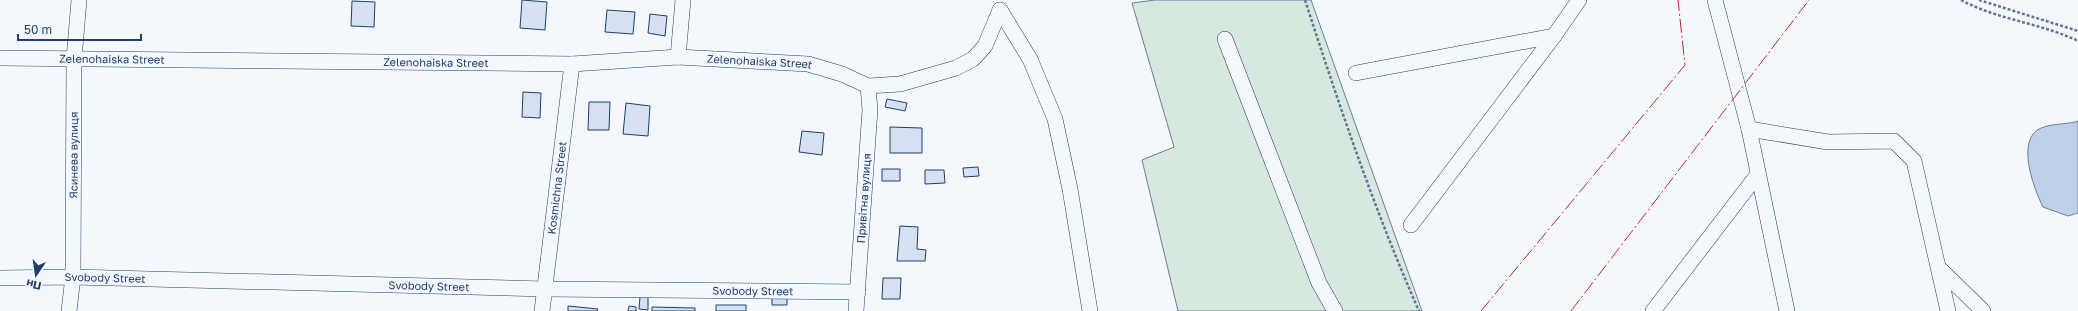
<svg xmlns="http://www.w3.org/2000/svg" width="2078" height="311" viewBox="0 0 2078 311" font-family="'Golos Text',sans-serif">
<rect width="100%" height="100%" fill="#f4f7fb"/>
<!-- green -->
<path fill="#d7e8df" stroke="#687fa3" d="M 1155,0 L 1311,0 L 1422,311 L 1178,311 L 1142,160 L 1174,147 L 1132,3 Z"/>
<!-- water -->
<path fill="#bed0e5" stroke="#687fa3" d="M 2078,121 L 2078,213 L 2068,216 L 2043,207 C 2034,189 2015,139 2041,128 C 2053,123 2066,125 2078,121 Z"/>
<!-- building -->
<path fill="#d5e0f0" stroke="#1d3f73" d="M 522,0 L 547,2 L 545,30 L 520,28 Z
M 352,1 L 375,2 L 374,27 L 351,26 Z
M 607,10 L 635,12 L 633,34 L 605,32 Z
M 650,14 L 667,16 L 665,36 L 648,33 Z
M 523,92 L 541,93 L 540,118 L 522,117 Z
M 887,99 L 907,103 L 905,111 L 885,107 Z
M 589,102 L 610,102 L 609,130 L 588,130 Z
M 626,103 L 650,106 L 648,136 L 623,134 Z
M 890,127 L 922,128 L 922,153 L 890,153 Z
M 802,131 L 824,133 L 822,155 L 799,152 Z
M 978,167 L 979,176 L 964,177 L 963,168 Z
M 882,169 L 900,169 L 900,181 L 882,181 Z
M 925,170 L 944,170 L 945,183 L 925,184 Z
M 900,226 L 918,227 L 917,249 L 926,250 L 925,261 L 897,261 Z
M 883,278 L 901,278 L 900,299 L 882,299 Z
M 640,297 L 648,297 L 648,310 L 639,309 Z
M 772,297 L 787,297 L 787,305 L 772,305 Z
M 716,305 L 746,305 L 746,311 L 716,311 Z
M 568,306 L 598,309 L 597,311 L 568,311 Z
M 629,306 L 636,307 L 636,311 L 628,311 Z
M 652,307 L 695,308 L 695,311 L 652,311 Z"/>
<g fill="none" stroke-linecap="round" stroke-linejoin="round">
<!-- minor casing -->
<g stroke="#1d3f73" stroke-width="16">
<g id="minor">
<path d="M 1715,0 L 1749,129 L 1787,311"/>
<path d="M 1000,10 L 1030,59 L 1055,119 L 1070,189 L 1090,311"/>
<path d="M 1225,39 L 1319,283 L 1335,311"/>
<path d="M 678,57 L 683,0"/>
<path id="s1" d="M 0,58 L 572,64 L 678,57 L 808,64 L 842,74 L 868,86 L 900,84 L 956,68 L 973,59 L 985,46 L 1000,10"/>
<path d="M 1356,73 L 1554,36"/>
<path d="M 1749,129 L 1828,142 L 1894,141 L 1914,161 L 1948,311"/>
<path d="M 1411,225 L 1554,36 L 1579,0"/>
<path d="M 1939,268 L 1983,311"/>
<path id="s2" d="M 0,278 L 73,277 L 545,289 L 858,292"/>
<path id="s3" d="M 69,311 L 73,277 L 74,59 L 79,0"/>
<path id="s4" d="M 542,311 L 572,64"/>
<path id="s5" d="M 856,311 L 868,138 L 870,110 L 868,86"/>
<path d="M 1653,311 L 1758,174"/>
</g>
</g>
<!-- path -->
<path stroke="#5e769c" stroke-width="2.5" stroke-dasharray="3 2" stroke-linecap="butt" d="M 1305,0 C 1339,105 1374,209 1419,311
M 1961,0 C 1998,20 2041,23 2078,41
M 1979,0 L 2078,31"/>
<!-- minor -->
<use href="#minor" stroke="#f4f7fb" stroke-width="15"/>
<!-- power -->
<path stroke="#c62828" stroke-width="1" stroke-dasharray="14 3 2 3" stroke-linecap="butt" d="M 1481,311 L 1685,65 L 1678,0
M 1571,311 L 1809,0"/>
</g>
<g text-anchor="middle" stroke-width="3" stroke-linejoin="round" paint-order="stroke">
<!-- street labels -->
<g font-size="11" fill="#1d3f73" stroke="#f4f7fb">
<text dy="4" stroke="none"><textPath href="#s1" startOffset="112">Zelenohaiska Street</textPath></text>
<text dy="4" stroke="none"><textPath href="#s1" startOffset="760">Zelenohaiska Street</textPath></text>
<text dy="4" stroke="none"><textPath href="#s1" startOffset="436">Zelenohaiska Street</textPath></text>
<text dy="4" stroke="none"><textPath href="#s3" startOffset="156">Ясинева вулиця</textPath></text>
<text dy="4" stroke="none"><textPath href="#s4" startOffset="124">Kosmichna Street</textPath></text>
<text dy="4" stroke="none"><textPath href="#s5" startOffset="113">Привітна вулиця</textPath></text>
<text dy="4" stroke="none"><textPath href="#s2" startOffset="105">Svobody Street</textPath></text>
<text dy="4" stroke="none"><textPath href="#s2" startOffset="429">Svobody Street</textPath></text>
<text dy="4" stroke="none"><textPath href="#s2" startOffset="753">Svobody Street</textPath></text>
</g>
</g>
<!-- north arrow -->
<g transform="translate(36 275) rotate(193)" stroke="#f4f7fb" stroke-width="3" paint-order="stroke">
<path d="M0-3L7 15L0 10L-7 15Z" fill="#1d3f73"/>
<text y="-6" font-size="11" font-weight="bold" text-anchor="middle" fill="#1d3f73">Пн</text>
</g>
<!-- scale -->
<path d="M18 34v6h123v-6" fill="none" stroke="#1d3f73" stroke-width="2"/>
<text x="24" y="34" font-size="12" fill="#1d3f73" stroke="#f4f7fb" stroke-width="3" paint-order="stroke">50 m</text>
</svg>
